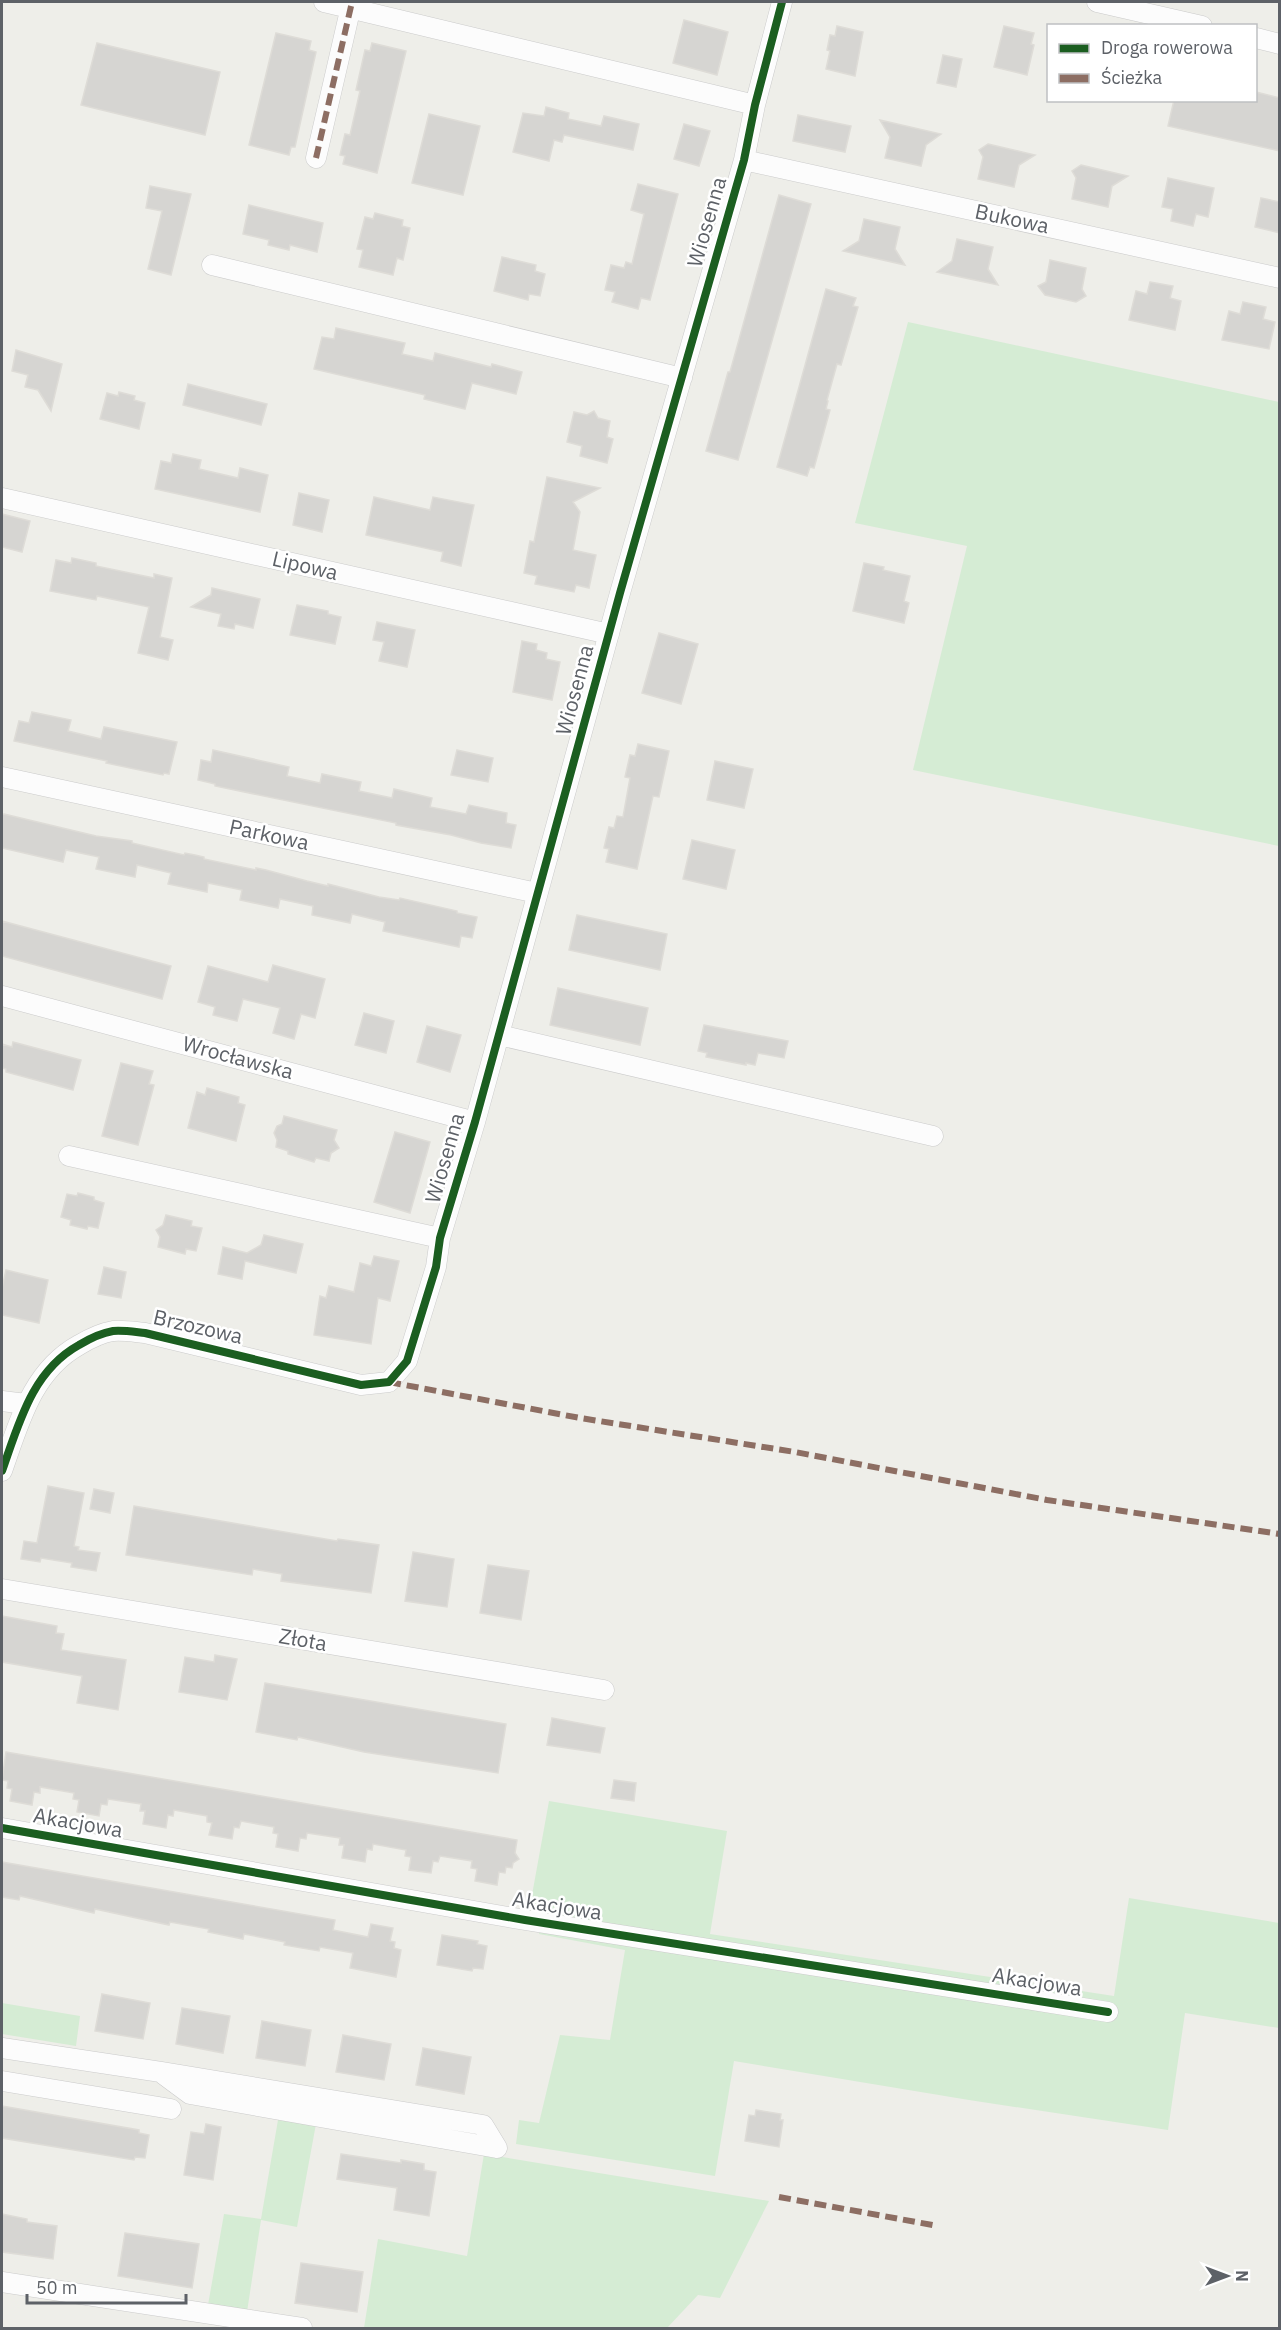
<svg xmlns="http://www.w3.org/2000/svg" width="1281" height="2330" viewBox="0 0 1281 2330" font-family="'IBM Plex Sans',sans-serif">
<rect width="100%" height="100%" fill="#eeeee9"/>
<!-- green -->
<path fill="#d5ecd4" d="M 908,322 L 1279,402 L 1279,846 L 913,770 L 967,546 L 855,523 Z
M 549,1801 L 727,1831 L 710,1934 L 1114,1996 L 1129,1898 L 1279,1923 L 1279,2028 L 1185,2013 L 1168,2130 L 969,2100 L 734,2061 L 715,2176 L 516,2144 L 519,2120 L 539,2123 L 560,2035 L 610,2040 L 625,1950 L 539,1934 L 542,1908 L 530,1906 Z
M 2,2003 L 80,2016 L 76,2046 L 2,2034 Z
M 278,2120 L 316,2124 L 297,2227 L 261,2220 L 247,2312 L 208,2305 L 224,2214 L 261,2219 Z
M 484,2154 L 769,2201 L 720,2298 L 698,2295 L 667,2328 L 364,2328 L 378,2239 L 467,2256 Z"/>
<!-- building -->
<path fill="#d6d5d2" stroke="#dedcd7" stroke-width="1.5" d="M 684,20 L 728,32 L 717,75 L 673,63 Z
M 837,26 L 863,32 L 855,76 L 826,69 L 830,51 L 827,50 L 830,35 L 835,36 Z
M 1004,26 L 1034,33 L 1031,44 L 1034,45 L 1027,75 L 994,67 Z
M 276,33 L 311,41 L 309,50 L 316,52 L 295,147 L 291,147 L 289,155 L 249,145 Z
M 97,43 L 220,72 L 205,135 L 81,105 Z
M 372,43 L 406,51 L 377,173 L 343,164 L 345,156 L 340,155 L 345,134 L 350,135 L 360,91 L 356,90 L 365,50 L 370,51 Z
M 943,55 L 962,59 L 956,87 L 937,83 Z
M 1256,92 L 1280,98 L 1280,151 L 1168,126 L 1174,100 L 1256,100 Z
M 546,107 L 569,113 L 568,119 L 601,126 L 604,116 L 639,124 L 633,150 L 564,135 L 562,142 L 554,140 L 549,161 L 513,152 L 523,113 L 544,116 Z
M 429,114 L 480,126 L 463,195 L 412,183 Z
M 798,115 L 851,126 L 845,152 L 793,141 Z
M 880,120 L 941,134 L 926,145 L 921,166 L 885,158 L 890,137 Z
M 684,124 L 710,131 L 699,166 L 674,159 Z
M 988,144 L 1035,155 L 1019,165 L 1014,187 L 978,179 L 983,157 L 979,150 Z
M 1081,165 L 1128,176 L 1112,186 L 1108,207 L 1072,199 L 1076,178 L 1072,171 Z
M 1168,178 L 1214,188 L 1208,217 L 1196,214 L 1193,226 L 1171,221 L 1173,209 L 1162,207 Z
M 638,184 L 678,194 L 650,300 L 641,298 L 638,309 L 612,302 L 615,292 L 605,290 L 611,265 L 624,268 L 626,262 L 632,264 L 644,214 L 631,210 Z
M 150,186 L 191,194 L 171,275 L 148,269 L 162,211 L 146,208 Z
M 779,195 L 811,204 L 738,460 L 706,451 L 728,372 L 730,372 Z
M 1261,198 L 1280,202 L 1280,233 L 1255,227 Z
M 249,205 L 323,223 L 317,252 L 290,245 L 289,250 L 268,245 L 269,240 L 243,234 Z
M 375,213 L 403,220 L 402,226 L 410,228 L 403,260 L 397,258 L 393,275 L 359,267 L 363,250 L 357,249 L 365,217 L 373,219 Z
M 864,219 L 900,227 L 895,249 L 905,265 L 843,251 L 859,241 Z
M 957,239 L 993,247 L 988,269 L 998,285 L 937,272 L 952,261 Z
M 502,257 L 536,265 L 535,271 L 545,274 L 540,296 L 529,294 L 528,300 L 494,291 Z
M 1050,260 L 1086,268 L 1082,289 L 1086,296 L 1076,302 L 1045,295 L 1038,286 L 1046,282 Z
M 1150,282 L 1173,286 L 1170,298 L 1181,301 L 1175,330 L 1129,320 L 1136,291 L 1147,294 Z
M 826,289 L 856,298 L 853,306 L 858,307 L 841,365 L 837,364 L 827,400 L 828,401 L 826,409 L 830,410 L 814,468 L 810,467 L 807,476 L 777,467 Z
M 1243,302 L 1266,307 L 1263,319 L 1275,322 L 1269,349 L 1222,340 L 1229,311 L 1240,314 Z
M 336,328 L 405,343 L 402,354 L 433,361 L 435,353 L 491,367 L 492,364 L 522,372 L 516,394 L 472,383 L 465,409 L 424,399 L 425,395 L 314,369 L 322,337 L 334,339 Z
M 16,350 L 62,364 L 51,411 L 38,390 L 25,387 L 28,375 L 12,371 Z
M 188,384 L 267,404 L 261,425 L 183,405 Z
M 119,392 L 135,396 L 134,400 L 145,403 L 139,429 L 100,419 L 107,393 L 118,396 Z
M 594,411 L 598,418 L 610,421 L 607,437 L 613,439 L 607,463 L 580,456 L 582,446 L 567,442 L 574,412 L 587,415 Z
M 173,454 L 201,460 L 199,469 L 238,478 L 240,468 L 268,475 L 260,512 L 155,489 L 161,461 L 171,463 Z
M 547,477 L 600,488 L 573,502 L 580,512 L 573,550 L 596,555 L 589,588 L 576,585 L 574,592 L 535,584 L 537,576 L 524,573 L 530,541 L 534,542 Z
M 299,493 L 329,500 L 322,532 L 293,525 Z
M 374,497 L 430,510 L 433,497 L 474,505 L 461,566 L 441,561 L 443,552 L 366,535 Z
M 2,514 L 30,521 L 22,552 L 2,547 Z
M 72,558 L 96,563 L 96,566 L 154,578 L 154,574 L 172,578 L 160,637 L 173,640 L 168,660 L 138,653 L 149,607 L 97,596 L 96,600 L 50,591 L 56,560 L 71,563 Z
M 864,563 L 884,567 L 883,570 L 910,576 L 904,601 L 909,603 L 904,623 L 853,611 Z
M 212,588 L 260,599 L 253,628 L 235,624 L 234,629 L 218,626 L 221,614 L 191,607 L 211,595 Z
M 297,605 L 328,611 L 328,614 L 341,617 L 335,644 L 290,635 Z
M 377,622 L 415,630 L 407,667 L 379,661 L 384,642 L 373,640 Z
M 659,633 L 698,644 L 681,704 L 642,693 Z
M 522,641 L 537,644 L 536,650 L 547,653 L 546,659 L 560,662 L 552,700 L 513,692 Z
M 32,712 L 71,720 L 68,731 L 101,739 L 104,727 L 177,742 L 169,774 L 164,773 L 163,775 L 106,763 L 107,761 L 14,741 L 19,721 L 29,723 Z
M 638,744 L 669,751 L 659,797 L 653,796 L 637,869 L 606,862 L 609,849 L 604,848 L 609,827 L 614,828 L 617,816 L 623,817 L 630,778 L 625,777 L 630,755 L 635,756 Z
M 213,750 L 289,767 L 287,776 L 320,783 L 322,774 L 361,782 L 359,791 L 392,798 L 394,789 L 432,798 L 430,807 L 466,814 L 469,805 L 507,813 L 506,823 L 516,825 L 511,848 L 481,843 L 451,835 L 396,825 L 396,823 L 215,786 L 215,784 L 198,780 L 201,760 L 211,762 Z
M 457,750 L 493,758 L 488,782 L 451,775 Z
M 715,761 L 753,769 L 744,808 L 707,800 Z
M 4,814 L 96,836 L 132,841 L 132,843 L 184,855 L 185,853 L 195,855 L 204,857 L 204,859 L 256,870 L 256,868 L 266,870 L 307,881 L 328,886 L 328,884 L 379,897 L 399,900 L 400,898 L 457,911 L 457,913 L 477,917 L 472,938 L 461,936 L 459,947 L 383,931 L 385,922 L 352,914 L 350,923 L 312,915 L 313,906 L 280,899 L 278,908 L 240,900 L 242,890 L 208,883 L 207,892 L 168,884 L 171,873 L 137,865 L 135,877 L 96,869 L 99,857 L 66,850 L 63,862 L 2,848 L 2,815 Z
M 692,840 L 735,850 L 726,889 L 683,879 Z
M 577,915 L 667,934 L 660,970 L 569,950 Z
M 2,921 L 171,966 L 162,999 L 2,956 Z
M 273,965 L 325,979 L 315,1018 L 301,1014 L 294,1039 L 273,1033 L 280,1008 L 243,999 L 237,1021 L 213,1015 L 215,1007 L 198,1002 L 208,966 L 268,982 Z
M 558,988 L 648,1008 L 640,1045 L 550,1025 Z
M 364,1013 L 394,1021 L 386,1053 L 355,1045 Z
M 704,1025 L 788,1041 L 784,1058 L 758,1053 L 755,1065 L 746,1063 L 746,1065 L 706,1057 L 707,1053 L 698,1051 Z
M 427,1026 L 461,1035 L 450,1072 L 417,1062 Z
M 13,1042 L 81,1060 L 73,1090 L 6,1072 L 6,1069 L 2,1068 L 2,1044 L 12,1047 Z
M 121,1063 L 153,1071 L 149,1084 L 154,1085 L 138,1145 L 102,1136 Z
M 207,1088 L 239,1097 L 238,1103 L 245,1105 L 236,1141 L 188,1128 L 197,1092 L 205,1095 Z
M 284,1116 L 337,1130 L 334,1140 L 339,1148 L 331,1153 L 329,1161 L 316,1158 L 314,1162 L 288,1154 L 288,1151 L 276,1147 L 277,1140 L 274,1133 L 277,1126 L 282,1124 Z
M 395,1132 L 430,1142 L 410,1213 L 374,1202 Z
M 78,1193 L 94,1197 L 94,1200 L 104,1203 L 98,1228 L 88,1226 L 87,1229 L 70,1225 L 71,1220 L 61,1217 L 67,1194 L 77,1196 Z
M 166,1215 L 192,1221 L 191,1226 L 202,1228 L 196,1251 L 186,1249 L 185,1254 L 158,1247 L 160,1237 L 156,1230 L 163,1225 Z
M 264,1235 L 303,1244 L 296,1273 L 245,1261 L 242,1279 L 218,1274 L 223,1247 L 247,1253 L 261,1245 Z
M 374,1256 L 399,1261 L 390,1301 L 378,1298 L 371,1344 L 314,1335 L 320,1296 L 326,1298 L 329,1286 L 354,1292 L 360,1263 L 371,1266 Z
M 104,1267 L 126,1272 L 121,1298 L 98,1294 Z
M 6,1270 L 48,1280 L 39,1323 L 2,1315 L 2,1288 Z
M 48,1486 L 84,1493 L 74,1546 L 79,1547 L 78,1550 L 100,1553 L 96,1571 L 71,1567 L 72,1563 L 41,1558 L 40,1562 L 21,1559 L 24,1541 L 37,1543 Z
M 94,1489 L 114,1493 L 110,1513 L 90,1509 Z
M 134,1506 L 337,1541 L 338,1539 L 379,1545 L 371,1593 L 281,1581 L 282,1574 L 253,1569 L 252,1575 L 126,1555 Z
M 413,1552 L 454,1559 L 447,1607 L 405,1601 Z
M 488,1565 L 529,1571 L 521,1620 L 480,1613 Z
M 2,1616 L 57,1626 L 56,1633 L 64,1634 L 61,1650 L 126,1660 L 118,1710 L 77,1703 L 82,1676 L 2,1662 Z
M 215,1655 L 237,1659 L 227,1700 L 179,1692 L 185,1657 L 214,1662 Z
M 265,1683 L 506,1724 L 498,1773 L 364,1752 L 298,1737 L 297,1740 L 256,1732 Z
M 552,1718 L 605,1728 L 600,1753 L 547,1745 Z
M 6,1752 L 517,1840 L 515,1853 L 519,1859 L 513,1863 L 512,1868 L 506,1867 L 505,1873 L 499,1872 L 497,1885 L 475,1881 L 477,1869 L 471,1868 L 472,1861 L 440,1856 L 438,1862 L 433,1861 L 431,1873 L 409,1870 L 411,1857 L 405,1856 L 406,1850 L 373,1844 L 372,1850 L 367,1849 L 365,1862 L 342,1858 L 344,1845 L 339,1845 L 340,1838 L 307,1833 L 306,1839 L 300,1838 L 298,1851 L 276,1847 L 278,1834 L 273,1833 L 274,1827 L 241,1821 L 239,1828 L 234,1827 L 232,1839 L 209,1835 L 212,1823 L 207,1822 L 207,1816 L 174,1810 L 173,1816 L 168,1815 L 166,1828 L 143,1824 L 145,1811 L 140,1811 L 141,1804 L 108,1799 L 107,1805 L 101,1804 L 99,1816 L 77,1812 L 79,1800 L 73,1799 L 74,1793 L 40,1787 L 40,1793 L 34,1792 L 32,1805 L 10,1801 L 12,1789 L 7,1788 L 8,1781 L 2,1780 Z
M 614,1780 L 636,1783 L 634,1801 L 611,1798 Z
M 2,1862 L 335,1920 L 333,1930 L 368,1937 L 371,1924 L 393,1928 L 390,1941 L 395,1942 L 394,1948 L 401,1950 L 396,1977 L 350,1968 L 353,1953 L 320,1947 L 319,1951 L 284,1945 L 285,1942 L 244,1934 L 243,1939 L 208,1932 L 209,1929 L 170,1922 L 169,1925 L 95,1909 L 94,1913 L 20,1896 L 19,1900 L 2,1897 Z
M 442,1935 L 478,1941 L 477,1944 L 487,1946 L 483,1969 L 473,1968 L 472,1971 L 437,1965 Z
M 102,1994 L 150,2003 L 143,2039 L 95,2031 Z
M 182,2008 L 230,2016 L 223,2053 L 176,2044 Z
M 262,2021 L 311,2030 L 305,2066 L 256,2058 Z
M 343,2035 L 391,2044 L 384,2080 L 336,2072 Z
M 423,2048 L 471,2057 L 464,2094 L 416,2085 Z
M 2,2106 L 139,2130 L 139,2133 L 149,2135 L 145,2158 L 135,2157 L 134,2160 L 2,2138 Z
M 756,2110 L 781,2114 L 780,2120 L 783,2120 L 779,2147 L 745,2141 L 749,2115 L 755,2116 Z
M 206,2124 L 221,2127 L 213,2180 L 184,2175 L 191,2132 L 204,2134 Z
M 341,2154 L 401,2163 L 401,2160 L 424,2164 L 424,2170 L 436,2172 L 429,2216 L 394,2210 L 397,2188 L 337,2179 Z
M 2,2214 L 27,2219 L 27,2222 L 57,2226 L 53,2259 L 2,2252 Z
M 125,2233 L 199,2244 L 192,2288 L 118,2276 Z
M 301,2263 L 363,2272 L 357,2312 L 295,2303 Z"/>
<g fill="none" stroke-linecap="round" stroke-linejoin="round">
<!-- street casing -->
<g stroke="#cbcbcb" stroke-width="21">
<path id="street" d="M 324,2 L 755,105
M 1097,2 L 1202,26
M 1256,38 L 1280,44
M 316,158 L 352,2
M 744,160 L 1280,278
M 212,265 L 682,378
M 2,498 L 609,634
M 2,777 L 537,893
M 2,996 L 475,1122
M 499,1035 L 933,1136
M 69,1156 L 440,1238
M 2,1401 L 26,1404
M 2,1471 C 19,1423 32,1371 79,1345 C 89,1339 101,1333 113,1331 C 123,1330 135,1332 145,1333 L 361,1385 L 389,1382 L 407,1361 L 436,1267 L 440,1238 L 475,1122 L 620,593 L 744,160 L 755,105 L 782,2
M 2,1589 L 604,1690
M 2,1828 L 525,1920 L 1108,2012
M 2,2048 L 161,2072 L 483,2125 L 497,2148
M 163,2074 L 190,2094 L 497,2148
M 2,2081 L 171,2109
M 2,2282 L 302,2328"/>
</g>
<!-- street -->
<use href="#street" stroke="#fcfcfc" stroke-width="20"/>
<!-- quiet -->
<path stroke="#8d6e63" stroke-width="6" stroke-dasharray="12 6" stroke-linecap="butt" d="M 316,158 L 352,2
M 389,1382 L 580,1418 L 795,1452 L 1047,1500 L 1280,1534
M 779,2197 L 938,2226"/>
<!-- cycleway casing -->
<g stroke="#fff" stroke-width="11">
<path id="cycleway" d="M 2,1471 C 19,1423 32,1371 79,1345 C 89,1339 101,1333 113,1331 C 123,1330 135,1332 145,1333 L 361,1385 L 389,1382 L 407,1361 L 436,1267 L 440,1238 L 475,1122 L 620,593 L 744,160 L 755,105 L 782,2
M 2,1828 L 525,1920 L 1108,2012"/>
</g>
<!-- cycleway -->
<use href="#cycleway" stroke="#1b5e20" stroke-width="8"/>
</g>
<g text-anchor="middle" stroke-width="5" stroke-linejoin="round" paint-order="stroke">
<!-- street labels -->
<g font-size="21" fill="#5d6167" stroke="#fff">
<text transform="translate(1012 219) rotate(12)" y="7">Bukowa</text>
<text transform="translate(707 222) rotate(-74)" y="7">Wiosenna</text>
<text transform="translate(305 566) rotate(13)" y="7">Lipowa</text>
<text transform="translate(575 690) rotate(-75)" y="7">Wiosenna</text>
<text transform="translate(269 835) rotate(12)" y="7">Parkowa</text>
<text transform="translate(238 1058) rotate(15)" y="7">Wrocławska</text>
<text transform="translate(445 1158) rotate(-74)" y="7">Wiosenna</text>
<text transform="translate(198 1327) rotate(13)" y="7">Brzozowa</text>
<text transform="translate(303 1640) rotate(10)" y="7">Złota</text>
<text transform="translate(78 1823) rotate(10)" y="7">Akacjowa</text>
<text transform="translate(557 1906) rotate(9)" y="7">Akacjowa</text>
<text transform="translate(1037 1982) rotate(9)" y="7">Akacjowa</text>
</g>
</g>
<!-- border -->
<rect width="1281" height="2330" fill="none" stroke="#5d6167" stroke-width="6"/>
<!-- legend -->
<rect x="1047" y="24" width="210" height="78" fill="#ffffff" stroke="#bec0c2" stroke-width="1.5"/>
<rect x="1059" y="44" width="30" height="9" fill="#1b5e20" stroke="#bec0c2" stroke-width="1.5"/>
<text x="1101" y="54" font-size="18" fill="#5d6167">Droga rowerowa</text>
<rect x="1059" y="74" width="30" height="9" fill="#8d6e63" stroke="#bec0c2" stroke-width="1.5"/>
<text x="1101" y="84" font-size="18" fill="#5d6167">Ścieżka</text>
<!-- north arrow -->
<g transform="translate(1227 2276) rotate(90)" stroke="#ffffff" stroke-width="4.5" paint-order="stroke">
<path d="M0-4.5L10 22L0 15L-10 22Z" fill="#5d6167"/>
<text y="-9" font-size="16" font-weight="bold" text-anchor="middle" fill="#5d6167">N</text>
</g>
<!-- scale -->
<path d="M27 2294v9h159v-9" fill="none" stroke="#5d6167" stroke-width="3"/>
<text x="36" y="2294" font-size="18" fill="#5d6167" stroke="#ffffff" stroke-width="4.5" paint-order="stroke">50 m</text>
</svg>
